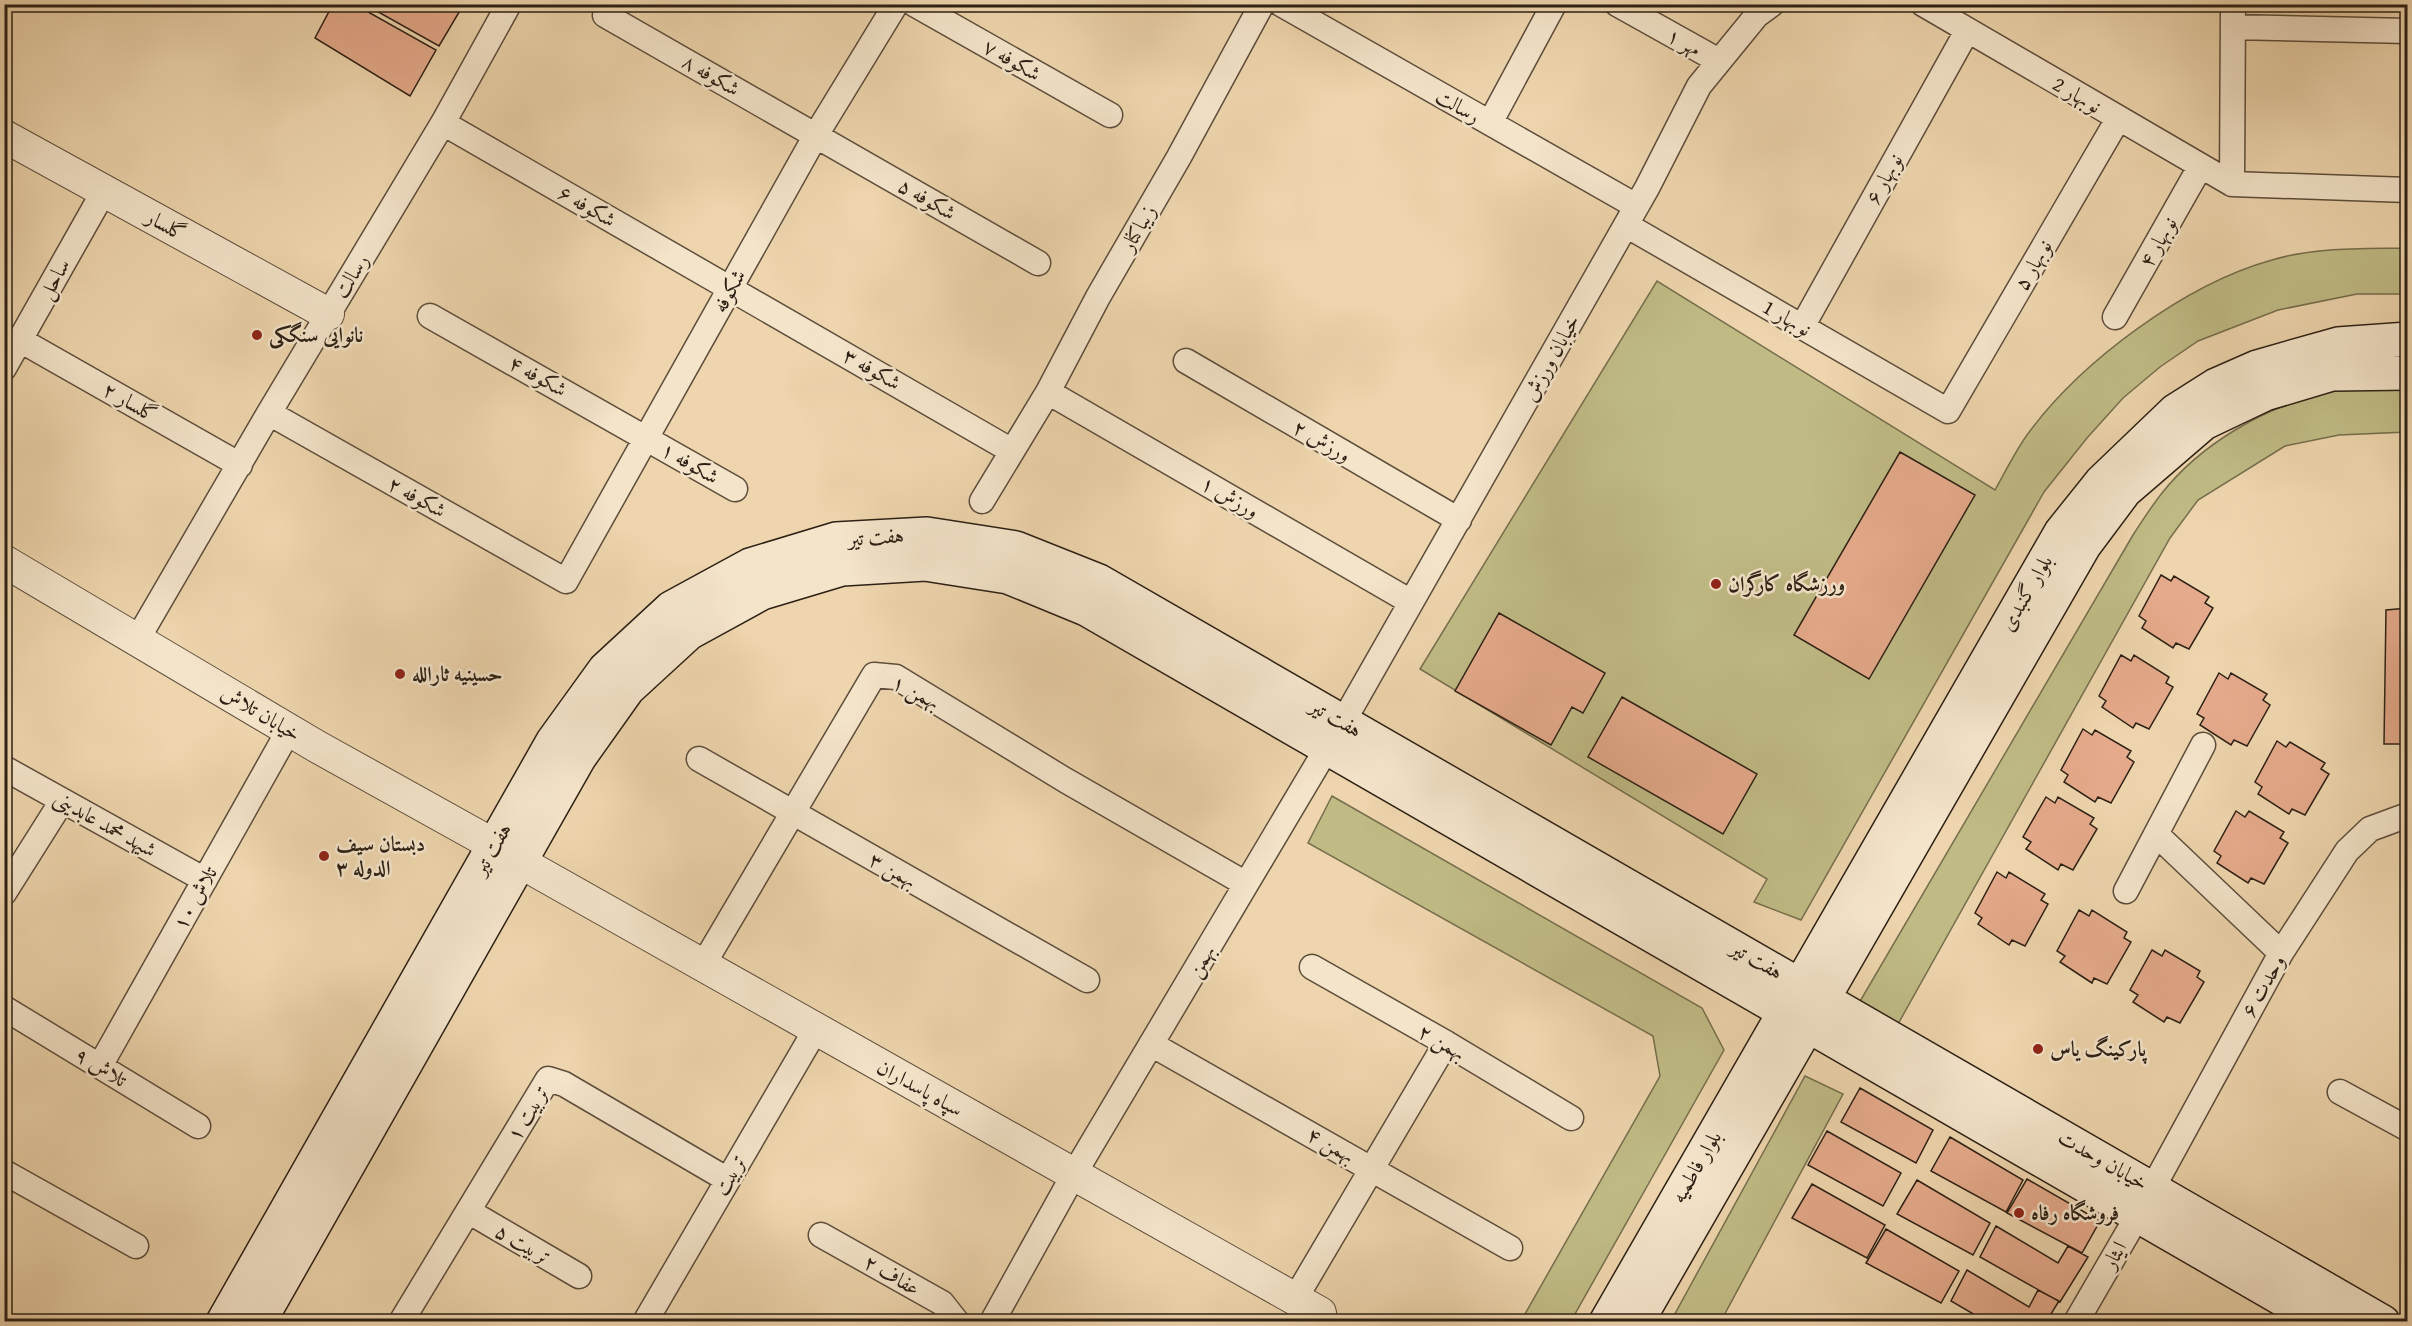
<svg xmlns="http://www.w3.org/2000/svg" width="2412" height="1326" viewBox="0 0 2412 1326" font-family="'Gentium Book Plus',Amiri,serif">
<rect width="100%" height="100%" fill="#eed5ad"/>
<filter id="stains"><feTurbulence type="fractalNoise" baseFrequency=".00333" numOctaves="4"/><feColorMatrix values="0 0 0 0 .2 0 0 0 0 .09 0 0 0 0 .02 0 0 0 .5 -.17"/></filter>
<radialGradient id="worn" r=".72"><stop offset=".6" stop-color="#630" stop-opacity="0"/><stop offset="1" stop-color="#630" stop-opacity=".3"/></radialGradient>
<!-- green -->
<path fill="#c0bb85" stroke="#766e4d" stroke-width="1.5" d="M 2407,248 L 2407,294 L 2357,294 L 2278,310 L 2198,341 L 2160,367 L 2123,398 L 2087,438 L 2044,492 L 1801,920 L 1754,902 L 1767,879 L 1420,669 L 1657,281 L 1995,490 C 2005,472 2015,452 2027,435 C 2080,362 2185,284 2272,260 C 2315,247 2363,249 2407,248 Z
M 2384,386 L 2407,386 L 2407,432 L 2339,435 L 2285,446 L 2198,500 L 2170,538 L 1898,1024 L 1859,1003 L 2133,535 C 2142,521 2151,507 2162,493 C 2201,444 2263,408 2324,393 C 2343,388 2364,388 2384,386 Z
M 1332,796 L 1702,1008 L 1724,1050 L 1571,1321 L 1521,1321 L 1660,1076 L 1653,1036 L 1308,843 Z
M 1805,1076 L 1843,1094 L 1721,1321 L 1671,1321 Z"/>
<!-- building -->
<path fill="#e5aa8b" stroke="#2c2015" stroke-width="1.5" d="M 333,4 L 354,4 L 436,50 L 410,96 L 315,38 Z
M 364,4 L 454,4 L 461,9 L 439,46 Z
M 1900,452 L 1975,495 L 1869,679 L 1794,635 Z
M 2161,575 L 2171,581 L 2174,576 L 2209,597 L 2205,603 L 2213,608 L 2189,649 L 2176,643 L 2173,648 L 2142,628 L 2146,621 L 2139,616 Z
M 2408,608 L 2408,744 L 2384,744 L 2386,610 Z
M 1499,613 L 1605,673 L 1583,713 L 1572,707 L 1551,745 L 1455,691 Z
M 2121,655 L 2131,661 L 2134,655 L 2169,677 L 2166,683 L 2173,687 L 2149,729 L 2136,723 L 2133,728 L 2102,707 L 2106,701 L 2099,696 Z
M 2219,673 L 2228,679 L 2231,673 L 2267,694 L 2263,700 L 2270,705 L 2247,746 L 2234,740 L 2231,745 L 2200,725 L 2204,718 L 2197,714 Z
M 1622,697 L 1757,774 L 1723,834 L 1588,757 Z
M 2083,729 L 2092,735 L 2095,730 L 2131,751 L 2127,757 L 2134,762 L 2111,803 L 2098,797 L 2095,802 L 2064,782 L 2068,775 L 2061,770 Z
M 2277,741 L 2286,747 L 2290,742 L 2325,763 L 2321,769 L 2329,774 L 2305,815 L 2292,809 L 2289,814 L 2258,794 L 2262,787 L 2255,782 Z
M 2046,797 L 2055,803 L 2058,797 L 2094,818 L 2090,824 L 2097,829 L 2073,870 L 2061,864 L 2058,870 L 2026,849 L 2031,842 L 2023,837 Z
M 2236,811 L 2245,817 L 2249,811 L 2284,832 L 2280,838 L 2288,843 L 2264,884 L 2251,878 L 2248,883 L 2217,863 L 2221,856 L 2214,851 Z
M 1997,872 L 2006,878 L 2009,872 L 2045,894 L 2041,900 L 2048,904 L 2025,946 L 2012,940 L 2009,945 L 1978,924 L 1982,918 L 1975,913 Z
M 2079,910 L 2089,916 L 2092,910 L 2127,932 L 2124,938 L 2131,942 L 2107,984 L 2094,978 L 2092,983 L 2060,962 L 2065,956 L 2057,951 Z
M 2152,950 L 2162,956 L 2165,950 L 2200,971 L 2197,977 L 2204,982 L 2180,1023 L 2167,1017 L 2164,1022 L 2133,1002 L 2138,995 L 2130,990 Z
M 1860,1088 L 1933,1130 L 1916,1163 L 1841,1122 Z
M 1827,1131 L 1901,1173 L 1883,1206 L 1808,1165 Z
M 1950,1137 L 2023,1180 L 2006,1212 L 1931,1171 Z
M 2027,1179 L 2100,1221 L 2082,1253 L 2007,1213 Z
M 1917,1180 L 1990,1223 L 1973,1255 L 1897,1214 Z
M 1812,1184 L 1885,1225 L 1867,1258 L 1792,1218 Z
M 1996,1226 L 2058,1263 L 2068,1246 L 2088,1257 L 2060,1302 L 1980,1257 Z
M 1886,1229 L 1959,1271 L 1941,1303 L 1866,1263 Z
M 1967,1270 L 2029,1307 L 2038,1290 L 2059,1301 L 2046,1322 L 1987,1322 L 1951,1301 Z"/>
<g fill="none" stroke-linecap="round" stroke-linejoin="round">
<!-- minor casing -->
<g stroke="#5c4d3b" stroke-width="27">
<path id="minor" d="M 914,4 L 1110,115
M 1281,4 L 1636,206
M 1617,4 L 1719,61
M 1923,4 L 2232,184 L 2408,190
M 605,15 L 1038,263
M 2233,27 L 2408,31
M 443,123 L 1012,451
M 1490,123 L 1554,4
M 2232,184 L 2233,4
M 1626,225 L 1948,411 L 2118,119
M 430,316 L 735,489
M 2115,317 L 2200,167
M 1802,327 L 1967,31
M 20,340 L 240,465
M 1186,361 L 1459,520
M 4,368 L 104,191
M 1048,392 L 1411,602
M 269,413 L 566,581 L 816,135 L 896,4
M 982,501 L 1048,392 L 1098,297 L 1179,157 L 1262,4
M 137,640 L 269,413 L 443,123 L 509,4
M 1343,722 L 1647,188 L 1699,86 L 1757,15 L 1772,4
M 699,759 L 1087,980
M 4,768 L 205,880
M 2156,834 L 2281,953
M 2126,891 L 2203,745
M 4,893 L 62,801
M 703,965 L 874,675 L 896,677 L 1065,780 L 1246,884
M 1312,967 L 1446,1043 L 1571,1118
M 4,1008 L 198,1126
M 1151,1044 L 1510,1248
M 100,1066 L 289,730
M 2340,1092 L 2408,1129
M 4,1172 L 136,1246
M 468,1211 L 579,1276
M 821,1235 L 942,1303 L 957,1322
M 1295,1299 L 1446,1043
M 401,1322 L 548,1079 L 564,1084 L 728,1180
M 645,1322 L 816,1029
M 992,1322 L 1074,1174 L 1327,748
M 2076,1322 L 2138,1215 L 2281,953 L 2347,851 L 2370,829 L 2408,815"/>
</g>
<!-- tertiary casing -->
<g stroke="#5c4d3b" stroke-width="34">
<path id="tertiary" d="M 4,136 L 328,314
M 4,561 L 316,746 L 494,845 L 520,862 L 1320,1313 L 1321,1322"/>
</g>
<!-- secondary casing -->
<g stroke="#2c2015" stroke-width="36">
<path id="secondary" d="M 223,1322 L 553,741 L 605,669 L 671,608 L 750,565 L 836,539 L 927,534 L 1016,548 L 1099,581 L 2383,1322
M 259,1322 L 579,758 L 628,689 L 689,633 L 762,593 L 842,569 L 925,564 L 1008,577 L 1086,609 L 2322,1322
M 1606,1322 L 2061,532 L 2101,482 L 2175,411 L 2216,385 L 2257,367 L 2338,344 L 2408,339
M 1637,1322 L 2084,546 L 2125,491 L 2204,423 L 2265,394 L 2332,374 L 2408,373"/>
</g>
<!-- minor -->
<use href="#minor" stroke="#f4e4ca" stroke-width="24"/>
<!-- tertiary -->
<use href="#tertiary" stroke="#f4e4ca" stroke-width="32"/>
<!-- secondary -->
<use href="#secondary" stroke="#f4e4ca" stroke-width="33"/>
</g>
<!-- markers -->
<g fill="#8f2418" stroke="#f4e4ca" stroke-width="2">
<circle cx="257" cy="335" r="6"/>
<circle cx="1716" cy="584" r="6"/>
<circle cx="400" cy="674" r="6"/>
<circle cx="324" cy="856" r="6"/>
<circle cx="2038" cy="1049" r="6"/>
<circle cx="2019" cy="1213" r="6"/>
</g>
<g text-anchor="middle" stroke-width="5" stroke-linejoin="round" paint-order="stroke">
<!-- street labels -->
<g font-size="21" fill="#2c2015" stroke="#f4e4ca">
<text transform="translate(1684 42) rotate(29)" y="7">مهر ۱</text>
<text transform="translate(1012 60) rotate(30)" y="7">شکوفه ۷</text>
<text transform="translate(711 75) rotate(30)" y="7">شکوفه ۸</text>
<text transform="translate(2077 95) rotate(30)" y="7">نوبهار 2</text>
<text transform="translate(1458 106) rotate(30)" y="7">رسالت</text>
<text transform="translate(1884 179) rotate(-61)" y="7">نوبهار ۶</text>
<text transform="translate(927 199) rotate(30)" y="7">شکوفه ۵</text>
<text transform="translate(587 206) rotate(30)" y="7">شکوفه ۶</text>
<text transform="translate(166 225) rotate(29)" y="7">گلسار</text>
<text transform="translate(1138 228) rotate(-60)" y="7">زیباکنار</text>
<text transform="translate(2158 242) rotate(-60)" y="7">نوبهار ۴</text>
<text transform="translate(2033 265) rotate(-60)" y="7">نوبهار ۵</text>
<text transform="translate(351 276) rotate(-58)" y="7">رسالت</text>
<text transform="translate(54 279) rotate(-61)" y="7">ساحل</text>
<text transform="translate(729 291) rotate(-61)" y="7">شکوفه</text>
<text transform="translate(1787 318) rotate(30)" y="7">نوبهار 1</text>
<text transform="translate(1551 358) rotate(-61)" y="7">خیابان ورزش</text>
<text transform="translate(872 369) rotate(30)" y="7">شکوفه ۳</text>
<text transform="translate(538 376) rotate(29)" y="7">شکوفه ۴</text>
<text transform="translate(130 402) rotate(30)" y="7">گلسار ۲</text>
<text transform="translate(1322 441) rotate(30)" y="7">ورزش ۲</text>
<text transform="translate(690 463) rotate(30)" y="7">شکوفه ۱</text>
<text transform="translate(417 497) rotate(29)" y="7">شکوفه ۲</text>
<text transform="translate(1230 497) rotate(30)" y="7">ورزش ۱</text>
<text transform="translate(876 537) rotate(-4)" y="7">هفت تیر</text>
<text transform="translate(2026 593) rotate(-60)" y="7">بلوار گنبدی</text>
<text transform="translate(916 692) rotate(27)" y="7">بهمن ۱</text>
<text transform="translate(261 713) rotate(31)" y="7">خیابان تلاش</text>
<text transform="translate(1336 718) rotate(30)" y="7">هفت تیر</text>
<text transform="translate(105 824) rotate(29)" y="7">شیهد محمد عابدینی</text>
<text transform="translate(492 849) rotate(-60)" y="7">هفت تیر</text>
<text transform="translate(893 870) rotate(29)" y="7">بهمن ۳</text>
<text transform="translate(195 898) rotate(-61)" y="7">تلاش ۱۰</text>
<text transform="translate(1757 960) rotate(30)" y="7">هفت تیر</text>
<text transform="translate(1201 961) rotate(-59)" y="7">بهمن</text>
<text transform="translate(2263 986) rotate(-61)" y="7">وحدت ۶</text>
<text transform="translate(1442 1042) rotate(30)" y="7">بهمن ۲</text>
<text transform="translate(101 1067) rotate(31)" y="7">تلاش ۹</text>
<text transform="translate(920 1088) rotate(29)" y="7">سپاه پاسداران</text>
<text transform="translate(528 1113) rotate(-58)" y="7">تربیت ۱</text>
<text transform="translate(1331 1145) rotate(29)" y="7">بهمن ۴</text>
<text transform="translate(2103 1160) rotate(30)" y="7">خیابان وحدت</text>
<text transform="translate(1696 1167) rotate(-60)" y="7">بلوار فاطمیه</text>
<text transform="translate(730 1175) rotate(-60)" y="7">تربیت</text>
<text transform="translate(523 1244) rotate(30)" y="7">تربیت ۵</text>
<text transform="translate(2114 1255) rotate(-60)" y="7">ایثار</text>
<text transform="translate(892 1275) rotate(30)" y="7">عفاف ۲</text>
</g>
<!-- poi labels -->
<g font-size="21" font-weight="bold" fill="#2c2015" stroke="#f4e4ca" text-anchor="start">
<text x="269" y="342">نانوایی سنگکی</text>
<text x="1728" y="591">ورزشگاه کارگران</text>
<text x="412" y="681">حسینیه ثارالله</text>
<text x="336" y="851">دبستان سیف<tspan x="336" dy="24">الدوله ۳</tspan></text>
<text x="2050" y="1056">پارکینگ یاس</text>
<text x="2031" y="1220">فروشگاه رفاه</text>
</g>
</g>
<!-- margin -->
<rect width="2412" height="1326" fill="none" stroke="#eed5ad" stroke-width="24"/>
<rect x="6" y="6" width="2400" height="1314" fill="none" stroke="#2c2015" stroke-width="3"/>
<rect x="12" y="12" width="2388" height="1302" fill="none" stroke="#2c2015" stroke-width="1.5"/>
<rect width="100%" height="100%" filter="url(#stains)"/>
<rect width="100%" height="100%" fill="url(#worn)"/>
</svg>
